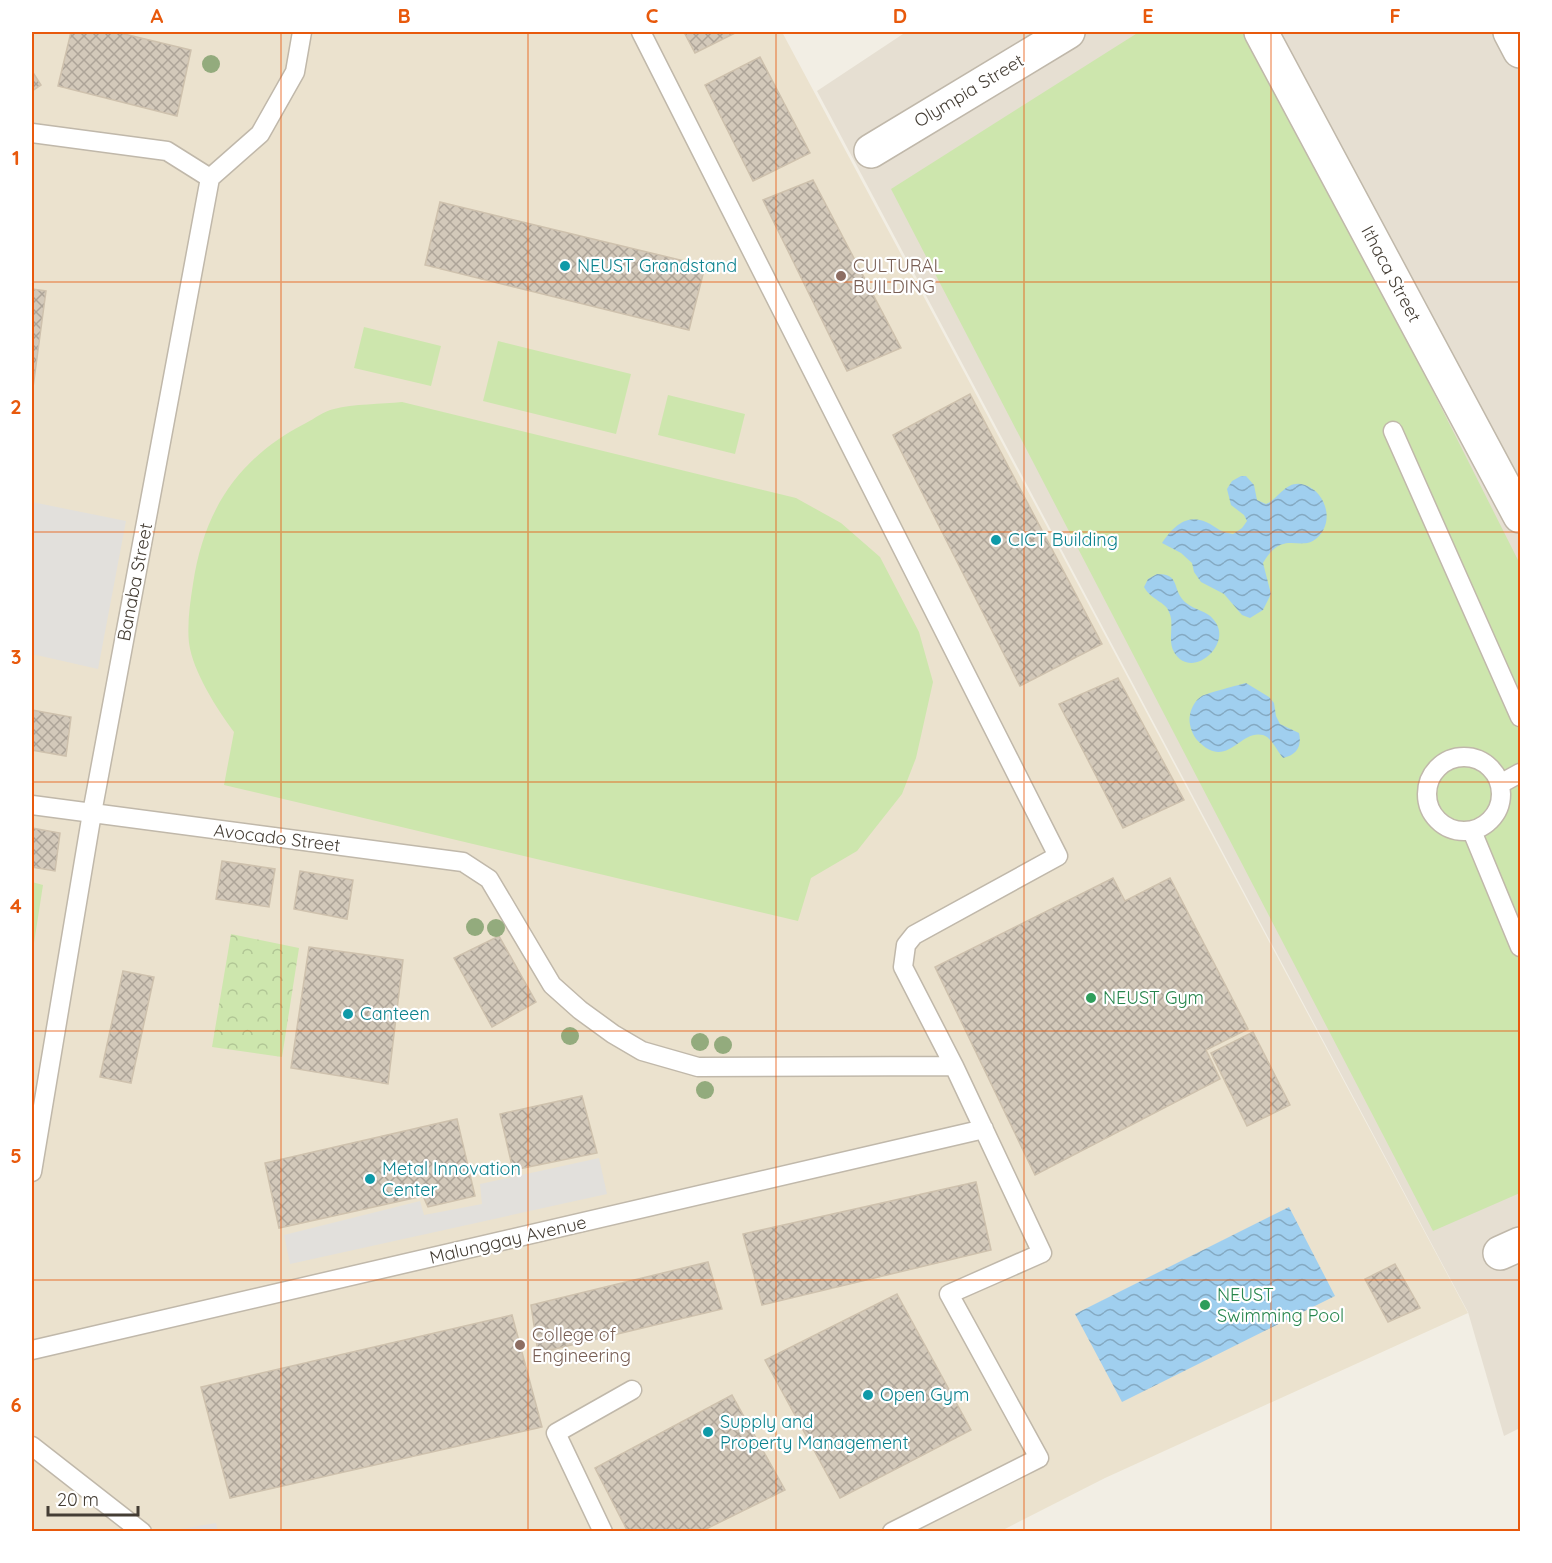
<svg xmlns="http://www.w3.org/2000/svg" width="1552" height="1563" viewBox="0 0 1552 1563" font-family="Quicksand,sans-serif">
<defs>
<pattern id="park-crowns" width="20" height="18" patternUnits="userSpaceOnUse" patternTransform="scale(1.5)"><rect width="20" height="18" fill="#cde6ad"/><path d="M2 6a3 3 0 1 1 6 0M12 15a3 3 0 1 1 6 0" fill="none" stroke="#b1c695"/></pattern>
<pattern id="water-waves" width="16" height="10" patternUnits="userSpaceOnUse" patternTransform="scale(1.5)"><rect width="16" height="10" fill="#a0cfef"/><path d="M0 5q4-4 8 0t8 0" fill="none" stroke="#84a9c2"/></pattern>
<pattern id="building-cross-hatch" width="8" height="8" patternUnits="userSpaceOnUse" patternTransform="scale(1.5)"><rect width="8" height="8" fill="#d3c9ba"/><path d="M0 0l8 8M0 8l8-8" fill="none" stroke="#ada498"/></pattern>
</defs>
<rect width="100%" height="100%" fill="#f2eee4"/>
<!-- residential -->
<path fill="#e6dfd2" d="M 906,32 L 1520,32 L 1520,1428 L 1504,1436 L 1468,1312 L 817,91 Z"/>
<!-- education -->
<path fill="#ebe2ce" d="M 32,32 L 782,32 L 1468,1313 L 1105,1478 L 1001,1531 L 32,1531 Z"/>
<!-- park -->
<path fill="url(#park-crowns)" d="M 231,934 L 299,948 L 282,1057 L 212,1047 Z"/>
<!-- pitch -->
<path fill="#cde6ad" d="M 1139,32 L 1252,32 L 1520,564 L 1520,1193 L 1433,1231 L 891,189 Z
M 364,327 L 441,346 L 431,386 L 354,368 Z
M 498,341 L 631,374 L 616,434 L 483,401 Z
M 668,395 L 745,414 L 735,454 L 658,435 Z
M 402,402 L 796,498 L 841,523 L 880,557 L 919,632 L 933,682 L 916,758 L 902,794 L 857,851 L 811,878 L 798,921 L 224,785 L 234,732 C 217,709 193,672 189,643 C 187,624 190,603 193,584 C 204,510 238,458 306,423 C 314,419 324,411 334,409 C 353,404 382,404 402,402 Z
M 32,882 L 43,885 L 32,956 Z"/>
<!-- parking -->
<path fill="#e2e0dc" d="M 32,502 L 126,521 L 98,669 L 32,654 Z
M 599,1158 L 607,1194 L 290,1264 L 284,1235 L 420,1201 L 424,1215 L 482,1204 L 480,1184 Z
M 216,1523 L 218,1531 L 169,1531 Z"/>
<!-- water -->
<path fill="url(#water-waves)" d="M 1241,476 L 1246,476 L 1254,485 L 1257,500 L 1266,504 C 1280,498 1286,479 1305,485 C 1326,492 1335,522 1317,538 C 1300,553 1283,528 1263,563 L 1271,594 L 1263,610 L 1250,618 L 1242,615 L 1224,594 L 1201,582 L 1194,572 L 1192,563 L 1181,553 L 1162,543 C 1172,528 1186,513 1206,522 C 1217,527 1219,532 1233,534 L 1242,528 L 1247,521 L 1244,515 L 1231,505 L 1227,489 L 1232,481 Z
M 1157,574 C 1180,574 1172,587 1183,600 C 1193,611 1208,609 1216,623 C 1231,646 1191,681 1174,652 C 1167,640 1175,624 1169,612 C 1166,602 1151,600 1144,587 L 1148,579 Z
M 1246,683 L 1269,697 L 1274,703 L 1276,716 L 1280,724 L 1299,733 C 1302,746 1297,755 1283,758 C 1277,751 1271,737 1263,735 C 1239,729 1227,772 1197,740 C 1192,734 1188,723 1190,715 C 1191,708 1196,699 1202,696 C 1204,694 1242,684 1246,683 Z
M 1289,1207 L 1335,1296 L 1122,1402 L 1075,1314 Z"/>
<!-- building -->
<path fill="url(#building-cross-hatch)" stroke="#cec1ad" stroke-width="1.5" d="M 71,32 L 116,32 L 191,50 L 177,116 L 58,86 Z
M 684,32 L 737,32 L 695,53 Z
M 760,57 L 810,153 L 753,181 L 705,85 Z
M 32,71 L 41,85 L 32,91 Z
M 813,180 L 901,348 L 847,371 L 763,200 Z
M 440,202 L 705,266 L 689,330 L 425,265 Z
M 32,289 L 46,291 L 32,395 Z
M 970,394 L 1102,644 L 1020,686 L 893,435 Z
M 1118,678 L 1184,800 L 1123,828 L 1059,704 Z
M 32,710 L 71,717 L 66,756 L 32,750 Z
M 32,828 L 60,833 L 55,871 L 32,867 Z
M 222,861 L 275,869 L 269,907 L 216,899 Z
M 300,871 L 353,880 L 347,919 L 294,909 Z
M 1113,878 L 1125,901 L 1170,878 L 1248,1029 L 1206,1050 L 1220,1079 L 1035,1175 L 935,967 Z
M 499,936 L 536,1002 L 492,1027 L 454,958 Z
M 309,947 L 403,960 L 388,1084 L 291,1068 Z
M 123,971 L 154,977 L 131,1083 L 100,1077 Z
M 1253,1032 L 1290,1105 L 1247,1126 L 1211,1053 Z
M 582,1096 L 597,1153 L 513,1170 L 500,1114 Z
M 457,1119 L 475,1196 L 428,1207 L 423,1196 L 279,1228 L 265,1163 Z
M 976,1182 L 991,1250 L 762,1305 L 743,1234 Z
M 708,1262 L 722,1309 L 538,1353 L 531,1305 Z
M 1395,1264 L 1420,1308 L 1388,1322 L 1365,1279 Z
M 897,1294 L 971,1430 L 840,1498 L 765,1360 Z
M 512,1315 L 542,1427 L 230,1498 L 201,1387 Z
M 732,1395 L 785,1490 L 700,1532 L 628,1532 L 595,1468 Z"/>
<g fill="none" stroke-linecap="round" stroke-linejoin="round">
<!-- service casing -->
<g stroke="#c0b8aa" stroke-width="21">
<path id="service" d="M 641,32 L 1058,856 L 914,935 L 906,945 L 903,967 L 954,1066 L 1042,1253 L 949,1294 L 1039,1458 L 892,1532
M 32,133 L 167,151 L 210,178 L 92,813 L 32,1172
M 210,178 L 260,134 L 295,72 L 302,32
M 1393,431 L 1520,717
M1427 794a37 37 0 1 1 74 0a37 37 0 1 1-74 0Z
M 1500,784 L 1520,773
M 32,805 L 463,862 L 489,879 L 552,985 L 580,1010 L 613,1034 L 642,1051 L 698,1067 L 954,1066
M 1472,831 L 1520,947
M 32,1350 L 984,1129
M 32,1446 L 142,1532
M 603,1532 L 556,1433 L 632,1390"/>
</g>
<!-- minor casing -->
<g stroke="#c0b8aa" stroke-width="36">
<path id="minor" d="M 1261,32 L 1520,516
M 1510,32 L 1520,51
M 871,151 L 1068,32
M 1500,1253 L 1520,1244"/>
</g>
<!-- service -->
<use href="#service" stroke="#fff" stroke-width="18"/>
<!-- minor -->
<use href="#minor" stroke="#fff" stroke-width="33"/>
</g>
<!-- trees -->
<g fill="#93ab7d">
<circle cx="211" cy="64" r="9"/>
<circle cx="475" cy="927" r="9"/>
<circle cx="496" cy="928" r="9"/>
<circle cx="570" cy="1036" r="9"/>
<circle cx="700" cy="1042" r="9"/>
<circle cx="723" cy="1045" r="9"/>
<circle cx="705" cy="1090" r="9"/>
</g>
<!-- grid -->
<path fill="none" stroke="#e8590c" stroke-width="1.5" stroke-opacity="0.55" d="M 281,32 L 281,1532M 528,32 L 528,1532M 776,32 L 776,1532M 1024,32 L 1024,1532M 1271,32 L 1271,1532M 32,282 L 1520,282M 32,532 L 1520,532M 32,782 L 1520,782M 32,1031 L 1520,1031M 32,1280 L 1520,1280"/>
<!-- markers -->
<g fill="#0f9aa8" stroke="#fff" stroke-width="2">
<circle cx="565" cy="266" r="6"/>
<circle cx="996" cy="540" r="6"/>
<circle cx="348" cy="1014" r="6"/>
<circle cx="370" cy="1179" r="6"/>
<circle cx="868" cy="1395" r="6"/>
<circle cx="708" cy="1432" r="6"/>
</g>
<g fill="#8d6e63" stroke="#fff" stroke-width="2">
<circle cx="841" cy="276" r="6"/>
<circle cx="520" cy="1345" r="6"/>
</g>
<g fill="#2e9e5b" stroke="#fff" stroke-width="2">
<circle cx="1091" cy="998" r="6"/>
<circle cx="1205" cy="1305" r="6"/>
</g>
<g text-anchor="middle" stroke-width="4.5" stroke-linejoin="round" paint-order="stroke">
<!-- street labels -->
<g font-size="18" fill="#443d34" stroke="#fff">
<text transform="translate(969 91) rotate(-31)" y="6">Olympia Street</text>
<text transform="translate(1391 274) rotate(62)" y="6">Ithaca Street</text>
<text transform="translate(135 582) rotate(-79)" y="6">Banaba Street</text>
<text transform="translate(277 838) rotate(7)" y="6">Avocado Street</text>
<text transform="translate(508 1240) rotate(-13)" y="6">Malunggay Avenue</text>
</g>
<!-- culture labels -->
<g font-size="18" fill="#0d838f" stroke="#fff" text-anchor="start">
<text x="577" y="272">NEUST Grandstand</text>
<text x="1008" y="546">CICT Building</text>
<text x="360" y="1020">Canteen</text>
<text x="382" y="1175">Metal Innovation<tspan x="382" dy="21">Center</tspan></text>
<text x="880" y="1401">Open Gym</text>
<text x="720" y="1428">Supply and<tspan x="720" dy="21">Property Management</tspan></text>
</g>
<!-- education labels -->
<g font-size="18" fill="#785e54" stroke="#fff" text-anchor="start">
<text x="853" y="272">CULTURAL<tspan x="853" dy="21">BUILDING</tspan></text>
<text x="532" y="1341">College of<tspan x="532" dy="21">Engineering</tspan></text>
</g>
<!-- leisure labels -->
<g font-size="18" fill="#27864d" stroke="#fff" text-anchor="start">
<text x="1103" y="1004">NEUST Gym</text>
<text x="1217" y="1301">NEUST<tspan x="1217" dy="21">Swimming Pool</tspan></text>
</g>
</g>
<!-- border -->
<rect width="1552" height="1563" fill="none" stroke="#ffffff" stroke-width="66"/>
<!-- scale -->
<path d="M48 1506v9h90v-9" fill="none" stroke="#443d34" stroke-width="3"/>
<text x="57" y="1506" font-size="18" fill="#443d34" stroke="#ffffff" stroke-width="4.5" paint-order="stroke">20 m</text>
<rect x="33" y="33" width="1486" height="1497" fill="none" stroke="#e8590c" stroke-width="2"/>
<g font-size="20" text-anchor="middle" font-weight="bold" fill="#e8590c">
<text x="157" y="23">A</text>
<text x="404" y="23">B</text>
<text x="652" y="23">C</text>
<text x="900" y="23">D</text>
<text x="1148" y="23">E</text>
<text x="1395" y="23">F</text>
<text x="16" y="165">1</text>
<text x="16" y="414">2</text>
<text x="16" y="664">3</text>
<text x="16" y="913">4</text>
<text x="16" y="1163">5</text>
<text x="16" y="1412">6</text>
</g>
</svg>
